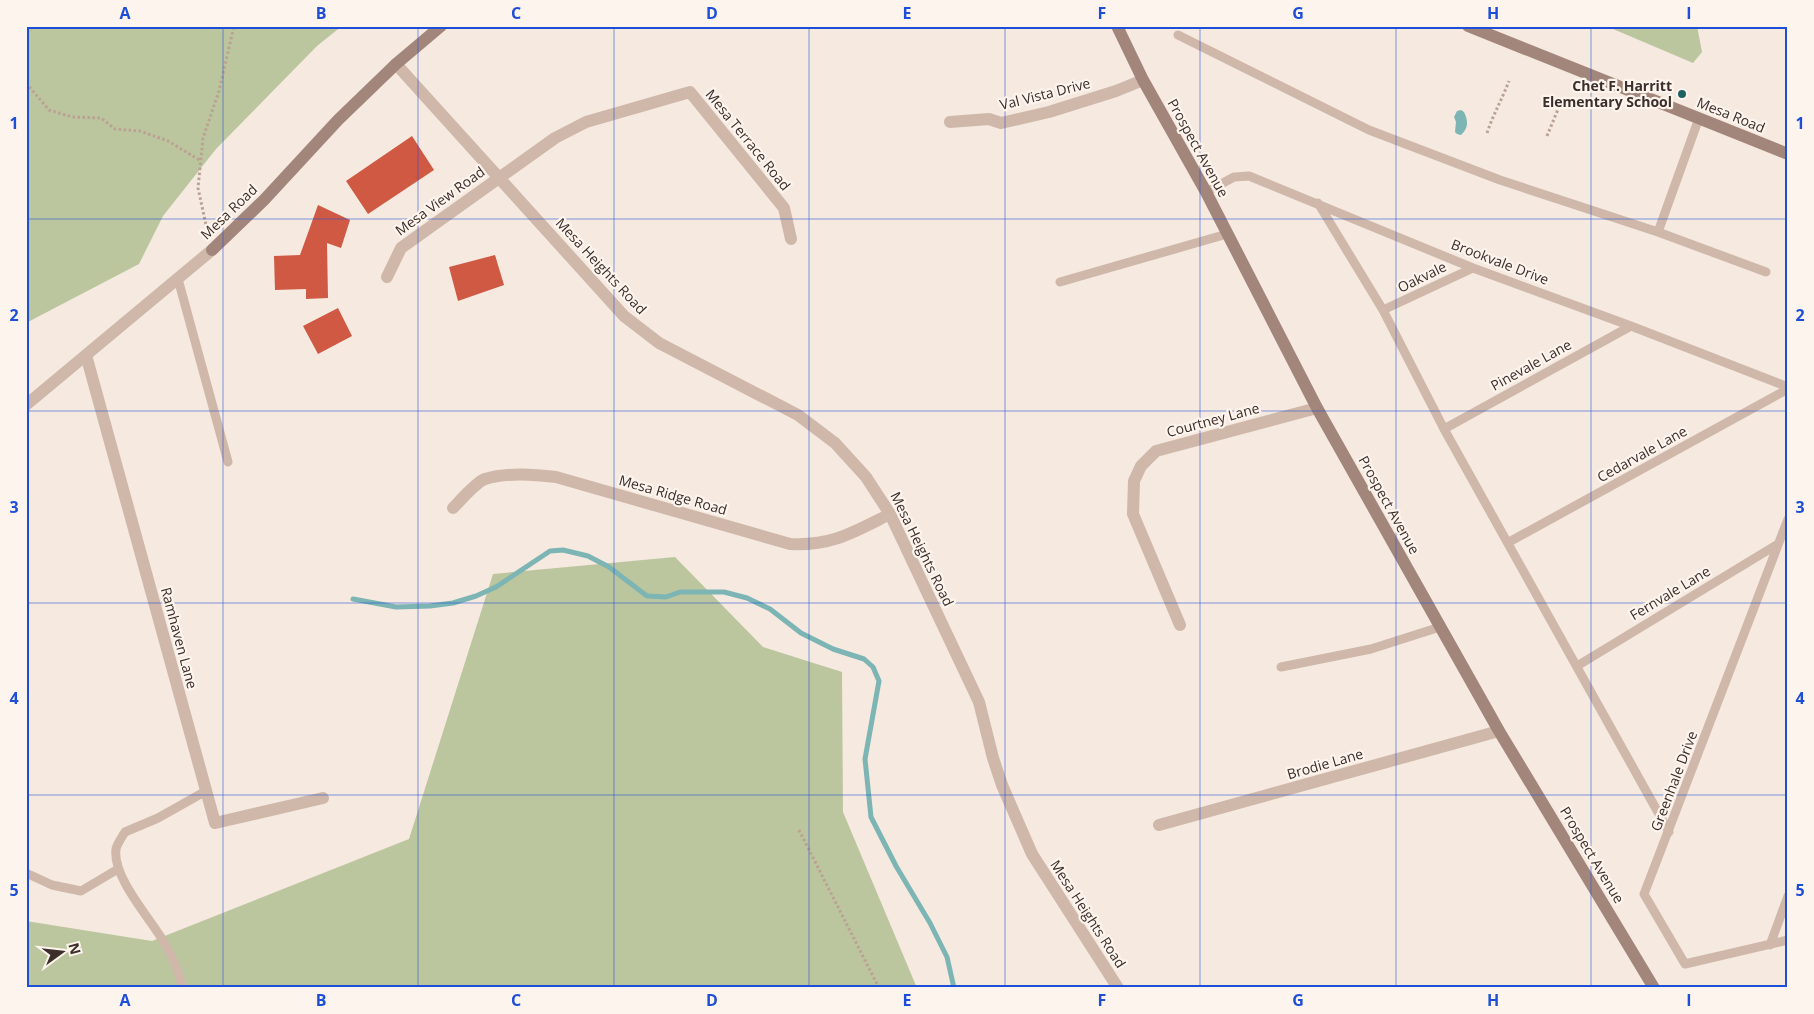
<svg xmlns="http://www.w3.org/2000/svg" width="1814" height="1014" viewBox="0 0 1814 1014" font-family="'Open Sans',sans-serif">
<rect width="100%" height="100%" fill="#f5e9e0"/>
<!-- green -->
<path fill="#bcc69e" d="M 26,26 L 342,26 L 317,46 L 216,149 L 163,216 L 139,264 L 26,323 Z
M 1606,26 L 1697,26 L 1702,52 L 1693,63 Z
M 675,557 L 763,647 L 842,672 L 843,812 L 917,988 L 26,988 L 26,921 L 152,941 L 409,839 L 493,574 Z"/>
<!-- water -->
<path fill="#7cb5b3" d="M 1461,110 L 1464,112 C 1468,120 1469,128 1461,135 L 1457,134 L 1455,132 L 1456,122 L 1454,117 L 1457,111 Z"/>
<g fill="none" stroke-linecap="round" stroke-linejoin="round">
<!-- stream -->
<path stroke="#7cb5b3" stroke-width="5" d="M 353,599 L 396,607 L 430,606 L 453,603 L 476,596 L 496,587 L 550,551 L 563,550 L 588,556 L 609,567 L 647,596 L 666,597 L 680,592 L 724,592 L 747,598 L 770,609 L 801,633 L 833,649 L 864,659 L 873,667 L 879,681 L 865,759 L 871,817 L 896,866 L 930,923 L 947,957 L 954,988"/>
</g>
<!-- building -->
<path fill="#d05943" d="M 412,136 L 434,170 L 368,214 L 346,181 Z
M 318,205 L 350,220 L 341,248 L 327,243 L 328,298 L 306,299 L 306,289 L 275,290 L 274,256 L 300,255 Z
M 495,255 L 504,285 L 458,301 L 449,267 Z
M 338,308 L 352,336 L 318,354 L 303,326 Z"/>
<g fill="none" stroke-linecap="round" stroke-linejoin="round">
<!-- path -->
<path stroke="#bba194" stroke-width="3" stroke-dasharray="2.5 2.5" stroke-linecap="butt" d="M 26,83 L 49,110 L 72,117 L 101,118 L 115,129 L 140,131 L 168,141 L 201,161
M 1487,133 C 1493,115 1502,99 1509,81
M 1547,136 L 1561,102
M 208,234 L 198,188 L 203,138 L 219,91 L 234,26
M 799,830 L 879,988"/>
<!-- lane -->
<path stroke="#cfb8aa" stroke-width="9" d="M 1178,35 L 1369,130 L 1500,180 L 1658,232 L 1699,118
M 1206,192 L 1234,177 L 1249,176 L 1473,268 L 1631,326 L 1788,387
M 1318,203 L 1383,310 L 1444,429 L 1669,832
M 1658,232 L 1766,272
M 178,279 L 228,462
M 1060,282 L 1227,234
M 1383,310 L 1473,268
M 1444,429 L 1631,326
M 1788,519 L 1644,894 L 1685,964 L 1788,940
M 1509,542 L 1788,389
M 1577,666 L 1778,544
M 1281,667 L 1371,649 L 1440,627
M 26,873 L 52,885 L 81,891 L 118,869
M 1770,945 L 1788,896
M 183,988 C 179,973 173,958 165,944 C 152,920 112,878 116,849 C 117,844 122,837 125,832 L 158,818 L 206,791"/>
<!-- street -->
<path stroke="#cfb8aa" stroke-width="12" d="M 396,64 L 624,316 L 659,343 L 798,415 L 835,443 L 866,477 L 890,514 L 979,702 L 993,758 L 1002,785 L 1032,854 L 1118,988
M 950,122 L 989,119 L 1001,123 L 1049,112 L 1116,91 L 1143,80
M 387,277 L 401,248 L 555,138 L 586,122 L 690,92 L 784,208 L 791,239
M 86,355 L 215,823 L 323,798
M 26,405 L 212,250
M 453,508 C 460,501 476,482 485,479 C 507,472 533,474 556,477 L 790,544 C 832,546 854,532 890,514
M 1180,625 L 1133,514 L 1134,481 L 1141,466 L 1156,451 L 1317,408
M 1159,825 L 1499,731"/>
<!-- secondary -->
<path stroke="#a3867b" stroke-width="12" d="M 1117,26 L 1143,80 L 1206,192 L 1317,408 L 1499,731 L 1654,988
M 1468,26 L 1788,154
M 212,250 L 264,200 L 338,120 L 396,64 L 441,26"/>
</g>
<!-- grid -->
<path fill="none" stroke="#1d4ed8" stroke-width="1" stroke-opacity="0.55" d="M 223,26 L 223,988M 418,26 L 418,988M 614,26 L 614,988M 809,26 L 809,988M 1005,26 L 1005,988M 1200,26 L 1200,988M 1396,26 L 1396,988M 1591,26 L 1591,988M 26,219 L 1788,219M 26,411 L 1788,411M 26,603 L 1788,603M 26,795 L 1788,795"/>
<!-- markers -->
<circle fill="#1b6261" stroke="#fcf4ed" stroke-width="2" cx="1682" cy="94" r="5"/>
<g text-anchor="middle" stroke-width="4.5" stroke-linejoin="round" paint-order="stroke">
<!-- poi labels -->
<g font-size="14" font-weight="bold" fill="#3c2e2a" stroke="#fcf4ed" text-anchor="end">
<text x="1672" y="91">Chet F. Harritt<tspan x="1672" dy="16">Elementary School</tspan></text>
</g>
<!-- street labels -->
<g font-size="14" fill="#3c2e2a" stroke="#fcf4ed">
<text transform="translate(1045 94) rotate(-14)" y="5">Val Vista Drive</text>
<text transform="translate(1731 115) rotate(22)" y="5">Mesa Road</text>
<text transform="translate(748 140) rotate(51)" y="5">Mesa Terrace Road</text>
<text transform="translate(1198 148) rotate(61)" y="5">Prospect Avenue</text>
<text transform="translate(440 201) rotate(-36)" y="5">Mesa View Road</text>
<text transform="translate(229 212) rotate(-44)" y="5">Mesa Road</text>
<text transform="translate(1500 262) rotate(21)" y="5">Brookvale Drive</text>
<text transform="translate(601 266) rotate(47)" y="5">Mesa Heights Road</text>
<text transform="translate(1422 277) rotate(-26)" y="5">Oakvale</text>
<text transform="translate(1531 365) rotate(-29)" y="5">Pinevale Lane</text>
<text transform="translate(1213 420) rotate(-15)" y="5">Courtney Lane</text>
<text transform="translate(1642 454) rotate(-29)" y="5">Cedarvale Lane</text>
<text transform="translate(673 495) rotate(16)" y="5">Mesa Ridge Road</text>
<text transform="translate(1389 505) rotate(61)" y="5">Prospect Avenue</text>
<text transform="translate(922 549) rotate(64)" y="5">Mesa Heights Road</text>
<text transform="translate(1670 593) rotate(-31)" y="5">Fernvale Lane</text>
<text transform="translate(179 638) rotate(75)" y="5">Ramhaven Lane</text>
<text transform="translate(1325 764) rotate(-16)" y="5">Brodie Lane</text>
<text transform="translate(1674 781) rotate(-69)" y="5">Greenhale Drive</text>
<text transform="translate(1592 855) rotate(59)" y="5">Prospect Avenue</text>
<text transform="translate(1088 914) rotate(57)" y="5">Mesa Heights Road</text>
</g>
</g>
<!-- border -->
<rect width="1814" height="1014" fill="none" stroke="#fcf4ed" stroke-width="55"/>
<!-- north arrow -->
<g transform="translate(62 952) rotate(75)" stroke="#fcf4ed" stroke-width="4" paint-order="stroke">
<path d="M0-4L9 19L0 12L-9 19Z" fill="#3c2e2a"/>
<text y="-8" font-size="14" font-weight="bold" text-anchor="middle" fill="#3c2e2a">N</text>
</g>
<rect x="28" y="28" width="1758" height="958" fill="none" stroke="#1d4ed8" stroke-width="2"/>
<g font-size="16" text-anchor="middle" font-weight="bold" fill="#1d4ed8">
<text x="125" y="19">A</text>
<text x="321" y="19">B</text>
<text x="516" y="19">C</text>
<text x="712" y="19">D</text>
<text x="907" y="19">E</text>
<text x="1102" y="19">F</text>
<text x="1298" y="19">G</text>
<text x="1493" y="19">H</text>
<text x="1689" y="19">I</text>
<text x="14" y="129">1</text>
<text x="1800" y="129">1</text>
<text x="14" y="321">2</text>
<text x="1800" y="321">2</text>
<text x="14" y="513">3</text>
<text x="1800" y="513">3</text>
<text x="14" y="704">4</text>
<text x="1800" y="704">4</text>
<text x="14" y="896">5</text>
<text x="1800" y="896">5</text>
<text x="125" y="1006">A</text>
<text x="321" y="1006">B</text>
<text x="516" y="1006">C</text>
<text x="712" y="1006">D</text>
<text x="907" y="1006">E</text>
<text x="1102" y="1006">F</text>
<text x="1298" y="1006">G</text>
<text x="1493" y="1006">H</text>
<text x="1689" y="1006">I</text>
</g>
</svg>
